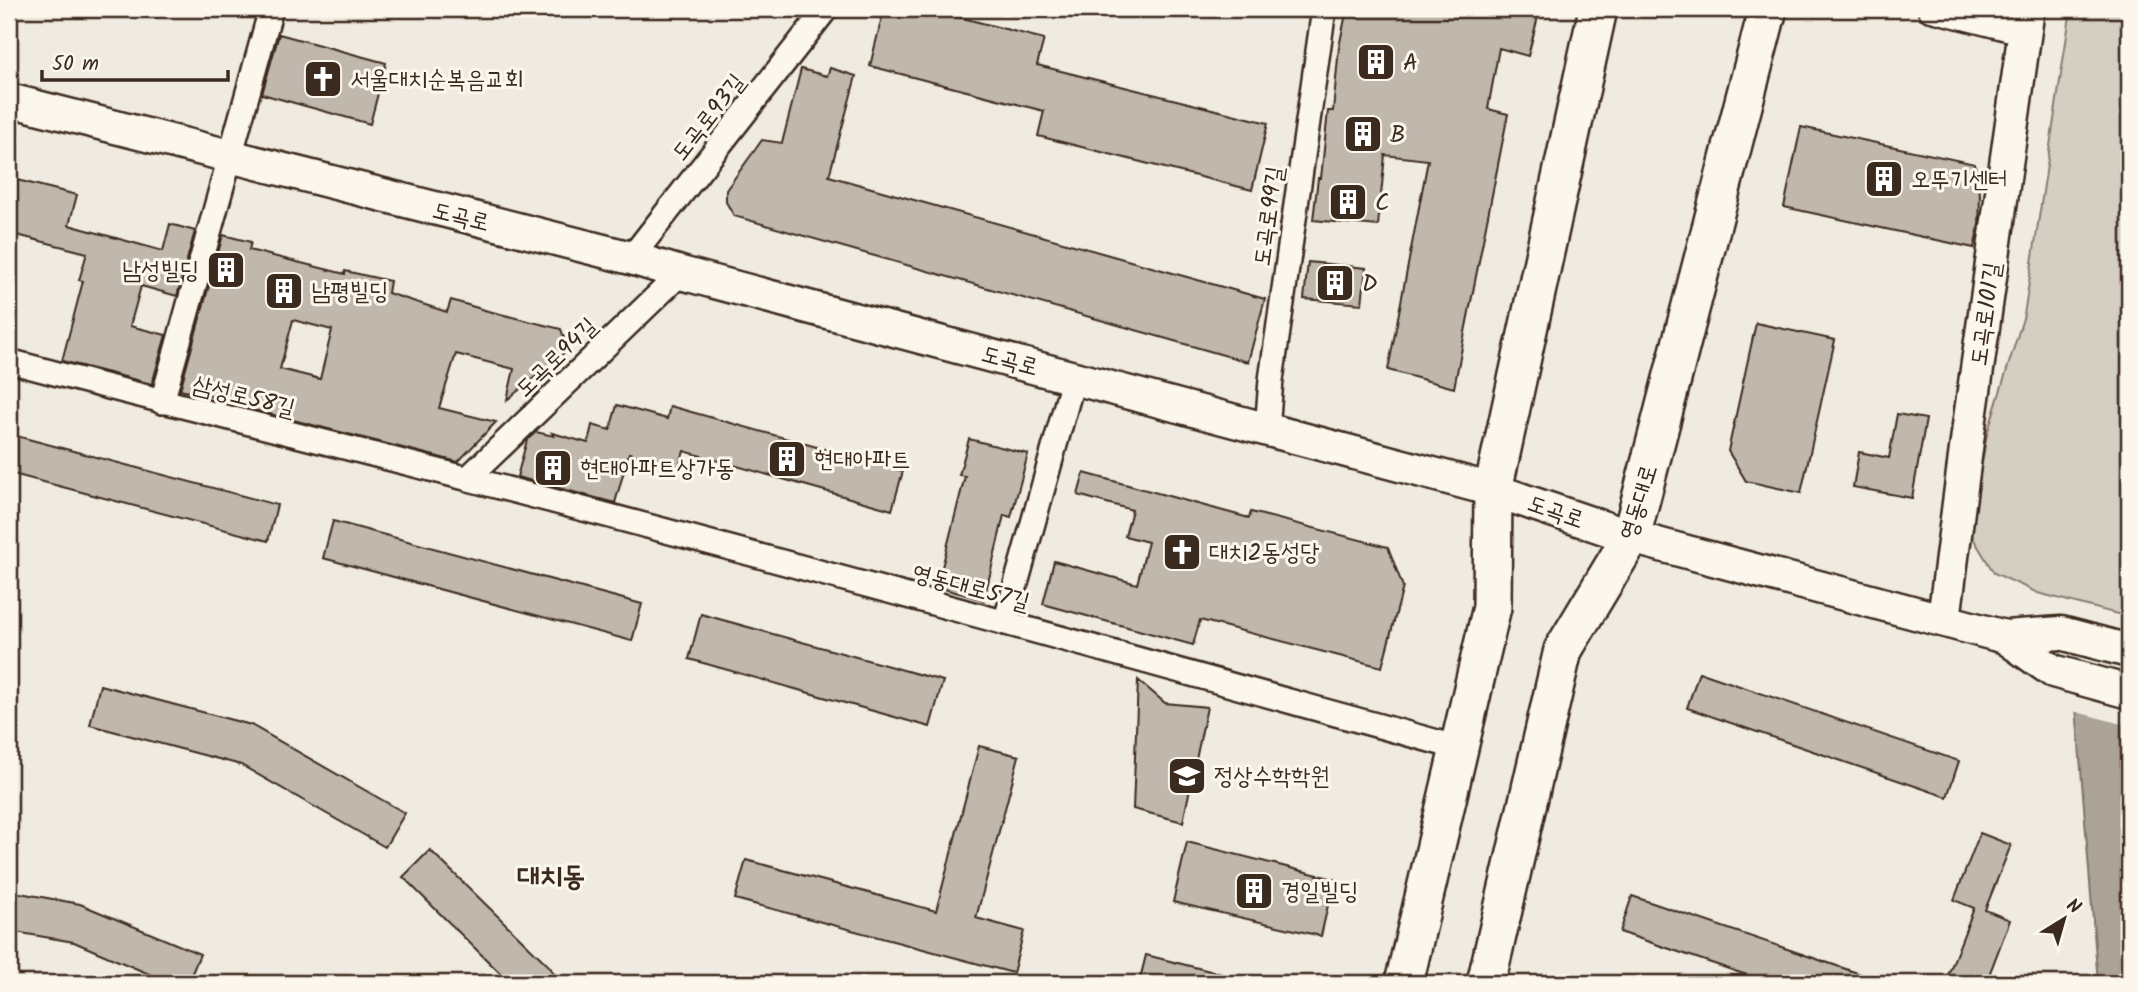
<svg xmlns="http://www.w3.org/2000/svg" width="2138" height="992" viewBox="0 0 2138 992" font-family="Kalam,'Poor Story',sans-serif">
<rect width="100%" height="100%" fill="#f0ebe0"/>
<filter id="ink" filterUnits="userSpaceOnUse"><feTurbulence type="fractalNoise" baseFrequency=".0143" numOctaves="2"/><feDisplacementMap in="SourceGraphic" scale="14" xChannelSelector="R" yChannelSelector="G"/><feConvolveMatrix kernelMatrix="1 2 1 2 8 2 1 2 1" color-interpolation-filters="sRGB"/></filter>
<g filter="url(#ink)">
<!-- green -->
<path fill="#d5cec3" stroke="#887c70" stroke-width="2" d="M 2071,9 L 2129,9 L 2129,617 L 2038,593 L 1994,573 L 1970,533 L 1987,434 L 2024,315 Z"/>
<!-- water -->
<path fill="#aca397" stroke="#7f7367" stroke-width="2" d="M 2076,707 L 2129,722 L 2129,983 L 2098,983 Z"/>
<!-- pier -->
<path fill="#f0ebe0" d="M 2077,703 L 2129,718 L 2129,726 L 2073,711 L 2073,705 Z"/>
<!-- building -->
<path fill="#c0b8ad" stroke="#3b2a1e" stroke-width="2" fill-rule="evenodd" d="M 884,9 L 928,9 L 1044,39 L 1037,65 L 1268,123 L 1252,190 L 1038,136 L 1044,111 L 870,66 Z
M 1347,9 L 1540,9 L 1528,56 L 1499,48 L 1488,109 L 1508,114 L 1454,388 L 1388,370 L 1428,160 L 1385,155 L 1378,226 L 1313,220 L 1318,178 L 1321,178 L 1328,111 L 1333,111 L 1339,47 Z
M 279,34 L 386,63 L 370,124 L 262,94 Z
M 830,68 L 856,76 L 829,176 L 1265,299 L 1248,362 L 734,216 L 726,202 L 726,190 L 762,140 L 782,143 L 801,69 L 827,76 Z
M 1801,127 L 1975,164 L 1980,194 L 1979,227 L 1974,248 L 1784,207 Z
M 9,178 L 77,195 L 69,225 L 163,251 L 170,224 L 195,231 L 177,296 L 141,286 L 130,326 L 166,335 L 152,384 L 62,361 L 83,281 L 79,280 L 87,253 L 9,233 Z
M 223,235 L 251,242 L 249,250 L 345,274 L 345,271 L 390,281 L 388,293 L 447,312 L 451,300 L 488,311 L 561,329 L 566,344 L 563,354 L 507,400 L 514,369 L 456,354 L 439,408 L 496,422 L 458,462 L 226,403 L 227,400 L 180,390 ZM 293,320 L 332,330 L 320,379 L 280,369 Z
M 1308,262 L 1366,268 L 1362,304 L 1304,299 Z
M 1756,323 L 1835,340 L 1801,493 L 1746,481 L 1728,451 Z
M 617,405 L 667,419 L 670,406 L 903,471 L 892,510 L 684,451 L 679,468 L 629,453 L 615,503 L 517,477 L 527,440 L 536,432 L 554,436 L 552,433 L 588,443 L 592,425 L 610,430 Z
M 1897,414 L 1926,419 L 1912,498 L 1853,487 L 1859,452 L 1889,458 Z
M 9,434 L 277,505 L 268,541 L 9,473 Z
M 969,439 L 1028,454 L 1011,517 L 1004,515 L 984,600 L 937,587 L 965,476 L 959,475 Z
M 1084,473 L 1249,518 L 1251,512 L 1388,547 L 1403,587 L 1382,667 L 1200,620 L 1193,645 L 1043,604 L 1054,561 L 1137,584 L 1148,542 L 1125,536 L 1132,510 L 1078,495 Z
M 333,521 L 642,604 L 632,641 L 323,558 Z
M 701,614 L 943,681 L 930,727 L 689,659 Z
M 1699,672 L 1959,761 L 1947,797 L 1687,708 Z
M 1138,680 L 1165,703 L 1207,707 L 1183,822 L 1133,809 Z
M 100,685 L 251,725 L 405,813 L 385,847 L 241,765 L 90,725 Z
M 979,746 L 1019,756 L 976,918 L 1024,931 L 1013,973 L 735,899 L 746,860 L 936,911 Z
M 1980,833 L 2011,845 L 1985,910 L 2010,920 L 1986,983 L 1945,983 L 1974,908 L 1954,900 Z
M 1187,842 L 1334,879 L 1321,936 L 1173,902 Z
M 430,850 L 550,967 L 559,983 L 510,983 L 403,877 Z
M 9,891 L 80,904 L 200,954 L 188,983 L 170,983 L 74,942 L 9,931 Z
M 1632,896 L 1878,980 L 1877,983 L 1770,983 L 1620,932 Z
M 1146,955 L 1230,976 L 1229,983 L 1139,983 Z"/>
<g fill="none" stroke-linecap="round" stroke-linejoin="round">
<!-- street casing -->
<g stroke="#3b2a1e" stroke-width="28">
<path id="street" d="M 1930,9 L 2025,33
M 631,258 L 826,9
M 9,361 C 162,402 316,439 469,479 C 800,565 1129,657 1459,748
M 162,402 L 271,9
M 1267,430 L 1271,380 L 1324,9
M 468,478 L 681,273
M 1005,623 L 1074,377"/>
</g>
<!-- secondary casing -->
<g stroke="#3b2a1e" stroke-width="37">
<path id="secondary" d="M 9,100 L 631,258 L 681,273 L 1493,490 L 1631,537 L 2005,637 L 2053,671 L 2129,692
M 1944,619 L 1969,426 L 2028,9
M 2005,637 L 2061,633 L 2129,651"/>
</g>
<!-- primary casing -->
<g stroke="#3b2a1e" stroke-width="42">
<path id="primary" d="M 1404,983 L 1492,607 L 1493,490 L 1598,9
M 1486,983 L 1563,650 L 1631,537 L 1768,9"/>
</g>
<!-- street -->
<use href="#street" stroke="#fbf7ec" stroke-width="23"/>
<!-- secondary -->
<use href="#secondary" stroke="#fbf7ec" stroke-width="32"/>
<!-- primary -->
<use href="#primary" stroke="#fbf7ec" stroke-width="37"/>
</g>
</g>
<!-- icons -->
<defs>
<g id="building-square" transform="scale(2.0125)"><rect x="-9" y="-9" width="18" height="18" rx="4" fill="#3b2a1e" stroke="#fbf7ec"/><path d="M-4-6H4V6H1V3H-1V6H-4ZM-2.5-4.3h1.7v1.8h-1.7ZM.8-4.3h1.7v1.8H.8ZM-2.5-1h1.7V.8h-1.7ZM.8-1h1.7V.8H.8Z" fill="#fff"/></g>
<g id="church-square" transform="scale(2.0125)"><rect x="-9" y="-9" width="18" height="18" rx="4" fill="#3b2a1e" stroke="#fbf7ec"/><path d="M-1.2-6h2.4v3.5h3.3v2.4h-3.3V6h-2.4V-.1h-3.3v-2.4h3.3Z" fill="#fff"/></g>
<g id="school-square" transform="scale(2.0125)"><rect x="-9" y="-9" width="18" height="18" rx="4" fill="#3b2a1e" stroke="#fbf7ec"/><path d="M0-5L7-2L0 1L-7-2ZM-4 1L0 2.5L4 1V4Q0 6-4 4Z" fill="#fff"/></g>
</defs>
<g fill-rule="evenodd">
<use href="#building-square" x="1376" y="62"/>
<use href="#church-square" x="323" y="79"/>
<use href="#building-square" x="1363" y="134"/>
<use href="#building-square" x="1884" y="179"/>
<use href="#building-square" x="1348" y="202"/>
<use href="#building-square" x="226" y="270"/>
<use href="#building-square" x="1335" y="283"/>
<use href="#building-square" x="284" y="291"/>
<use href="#building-square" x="787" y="459"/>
<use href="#building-square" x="553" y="468"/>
<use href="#church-square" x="1182" y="552"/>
<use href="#school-square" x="1187" y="776"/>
<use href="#building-square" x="1254" y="891"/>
</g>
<g text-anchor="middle" stroke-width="6" stroke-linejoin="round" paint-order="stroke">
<!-- poi labels -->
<g font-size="24" fill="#3b2a1e" stroke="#fbf7ec" text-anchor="start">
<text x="1403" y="70">A</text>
<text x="350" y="87">서울대치순복음교회</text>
<text x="1390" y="142">B</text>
<text x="1911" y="187">오뚜기센터</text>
<text x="1375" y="210">C</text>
<text x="199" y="278" text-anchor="end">남성빌딩</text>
<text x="1362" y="291">D</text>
<text x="311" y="299">남평빌딩</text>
<text x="814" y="467">현대아파트</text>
<text x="580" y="476">현대아파트상가동</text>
<text x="1209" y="560">대치2동성당</text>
<text x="1214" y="784">정상수학학원</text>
<text x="1281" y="899">경일빌딩</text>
</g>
<!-- street labels -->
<g font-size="24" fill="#3b2a1e" stroke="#fbf7ec">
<text transform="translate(708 117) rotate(-52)" y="8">도곡로93길</text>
<text transform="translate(461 216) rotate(14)" y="8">도곡로</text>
<text transform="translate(1268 216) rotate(-82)" y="8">도곡로99길</text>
<text transform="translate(1985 314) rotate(-82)" y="8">도곡로101길</text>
<text transform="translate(556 357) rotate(-44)" y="8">도곡로94길</text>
<text transform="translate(1010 360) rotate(15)" y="8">도곡로</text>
<text transform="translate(244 396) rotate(14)" y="8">삼성로58길</text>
<text transform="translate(1638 502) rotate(-73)" y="8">영동대로</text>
<text transform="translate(1556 511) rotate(19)" y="8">도곡로</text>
<text transform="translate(971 587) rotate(15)" y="8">영동대로57길</text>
</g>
<!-- quarter labels -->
<g font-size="28" font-weight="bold" fill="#3b2a1e" stroke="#fbf7ec">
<text x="551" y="885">대치동</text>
</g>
</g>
<!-- margin -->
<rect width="2138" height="992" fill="none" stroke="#fbf7ec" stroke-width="35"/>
<rect x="18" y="18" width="2103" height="957" fill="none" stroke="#3b2a1e" stroke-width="2.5" filter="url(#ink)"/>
<!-- north arrow -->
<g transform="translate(2064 919) rotate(37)" stroke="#fbf7ec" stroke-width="5" paint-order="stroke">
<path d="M0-5L12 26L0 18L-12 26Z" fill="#3b2a1e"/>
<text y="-10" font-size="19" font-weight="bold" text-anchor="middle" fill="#3b2a1e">N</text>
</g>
<!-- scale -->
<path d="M42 70v10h186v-10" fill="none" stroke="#3b2a1e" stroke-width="3.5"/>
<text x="52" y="70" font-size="21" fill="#3b2a1e" stroke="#fbf7ec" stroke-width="5" paint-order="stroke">50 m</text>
</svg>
